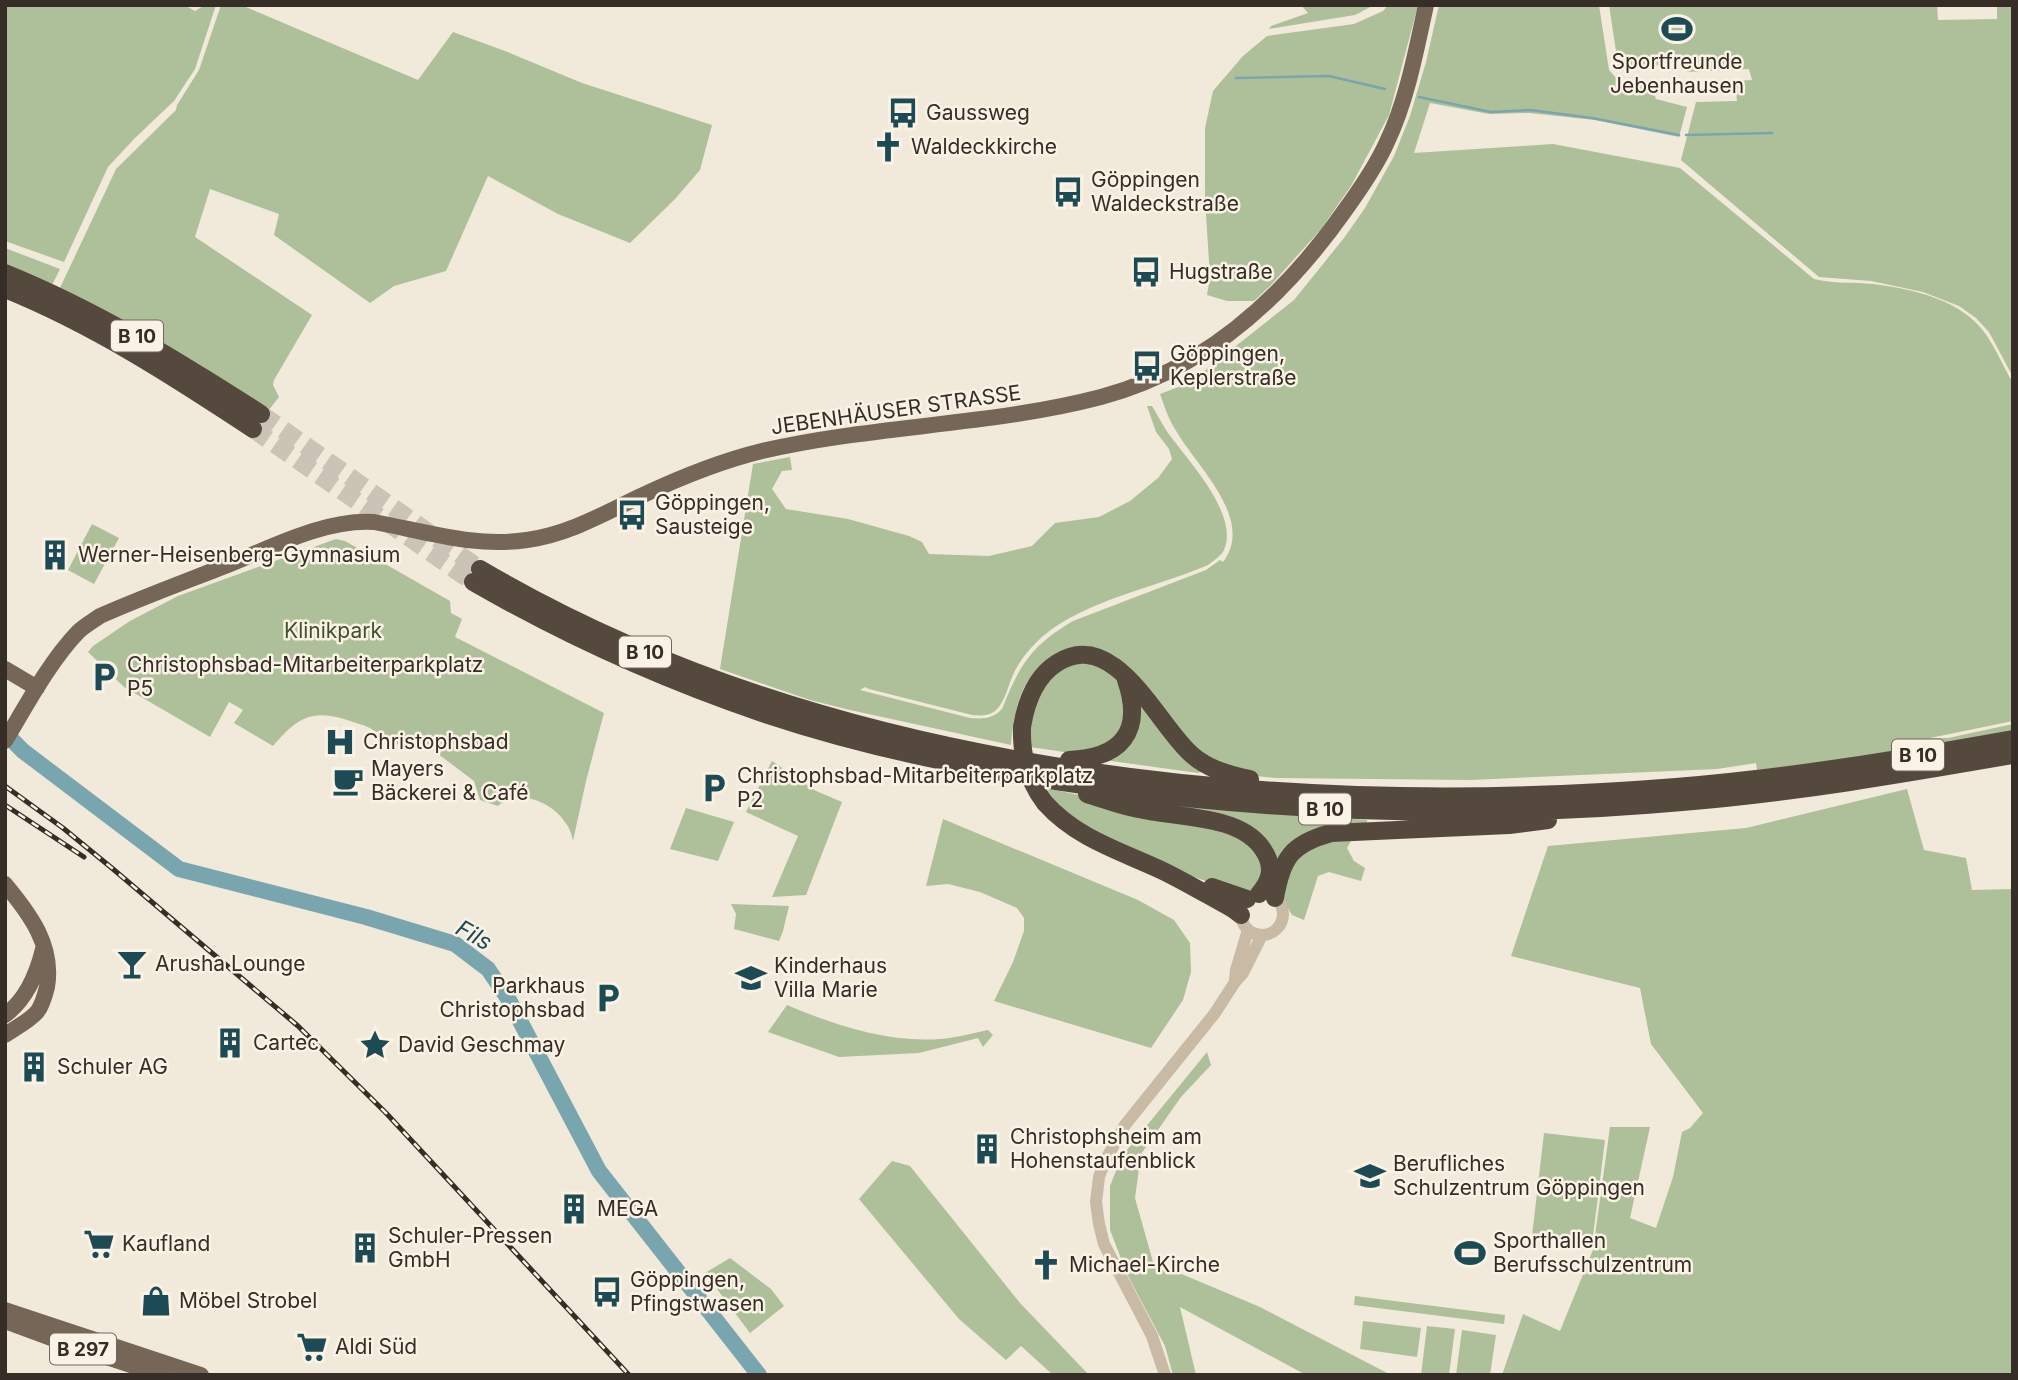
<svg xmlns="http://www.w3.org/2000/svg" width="2018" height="1380" viewBox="0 0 2018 1380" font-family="Inter,sans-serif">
<rect width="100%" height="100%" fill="#f1e9d9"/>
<!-- green -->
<path fill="#aec099" d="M 5,5 L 184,5 L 195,11 L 205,5 L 216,5 L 195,69 L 174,101 L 135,138 L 108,167 L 64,262 L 5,241 Z
M 221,5 L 241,5 L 418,80 L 453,32 L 505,51 L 582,83 L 712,125 L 700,170 L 675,199 L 630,243 L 558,214 L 488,176 L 446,271 L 394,286 L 370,303 L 274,235 L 279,214 L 210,189 L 195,237 L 312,315 L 274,380 L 273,385 L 279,397 L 268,411 L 199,364 L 140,329 L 59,290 L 116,169 L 176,110 L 177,105 L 199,70 Z
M 1301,5 L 1374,5 L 1355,15 L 1269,29 L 1271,26 L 1308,13 Z
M 1388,5 L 1418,5 L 1389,115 L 1351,186 L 1321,229 L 1271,285 L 1254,301 L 1227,301 L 1207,295 L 1210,277 L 1205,199 L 1205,128 L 1213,91 L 1243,56 L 1267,36 L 1354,24 L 1383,11 Z
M 1439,5 L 1599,5 L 1609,70 L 1617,79 L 1636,86 L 1652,87 L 1656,99 L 1687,107 L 1679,137 L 1595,120 L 1529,113 L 1489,114 L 1430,103 L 1414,153 L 1553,144 L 1680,168 L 1814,279 C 1834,284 1853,282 1873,284 C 1913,289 1964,300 1987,336 C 1997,351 2004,368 2013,383 L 2013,721 L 1930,738 L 1948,738 L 2013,724 L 2013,731 L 1838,760 L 1757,770 L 1756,763 L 1717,769 L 1470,780 L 1275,778 L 1256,776 L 1208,762 L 1102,654 C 1083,659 1056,663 1039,671 C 1019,680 1012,725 1011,745 L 850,710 L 810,700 L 720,669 L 753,464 L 790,457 L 792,470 L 782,471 L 772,489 L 786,509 L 848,519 L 909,536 L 922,542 L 929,554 L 989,556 L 1032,546 L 1055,523 L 1099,517 L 1130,501 L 1158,478 L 1172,459 L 1169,449 L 1156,432 L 1147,406 L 1152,406 C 1157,414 1161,422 1166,430 C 1185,458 1240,513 1224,550 C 1221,556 1214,560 1208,565 C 1157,587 1083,601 1042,637 C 1030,648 1019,661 1013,675 C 1008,686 1005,701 997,709 C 991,716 980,716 972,715 L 869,689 L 865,687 L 860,690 L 970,718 C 984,719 992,719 1002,709 C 1020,664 1031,646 1073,621 L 1206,570 L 1220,560 L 1223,562 C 1256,519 1195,465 1175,429 C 1168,418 1164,405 1160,394 L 1189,383 L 1294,300 L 1344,238 L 1365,208 L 1394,156 L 1410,116 L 1426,62 Z
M 1609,5 L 1937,5 L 1938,20 L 1997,19 L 1997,5 L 2013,5 L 2013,377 L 1989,332 L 1976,318 L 1959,306 L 1923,292 L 1871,281 L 1819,277 L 1681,160 L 1696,102 L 1737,101 L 1735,81 L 1752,80 L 1749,69 L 1687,72 L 1685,61 L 1619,71 Z
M 5,248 L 60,269 L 51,287 L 5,266 Z
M 92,524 L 119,538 L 94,584 L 68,570 Z
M 336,539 L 345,541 L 450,601 L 451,613 L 462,619 L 455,637 L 604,713 L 586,781 L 573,841 C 572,836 570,829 567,825 C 554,803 519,787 498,806 L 480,800 L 474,781 L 413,735 L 404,746 C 391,744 381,735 370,728 C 362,724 352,722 344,719 C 309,709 296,720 273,746 L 234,723 L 243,710 L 229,702 L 210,737 L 124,687 L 88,652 L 93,646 L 130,621 L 178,596 Z
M 1070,664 L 1098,664 L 1119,680 L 1127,720 L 1111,744 L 1078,754 L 1030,747 C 1029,728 1031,693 1046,680 C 1053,674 1062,669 1070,664 Z
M 1134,694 L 1206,770 L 1198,773 L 1104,760 L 1112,756 Z
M 772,761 L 816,791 L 842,802 L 806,895 L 772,897 L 798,836 L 746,812 Z
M 1046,788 L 1079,795 L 1241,835 L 1267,867 L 1253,890 L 1242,893 L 1188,875 L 1082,825 L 1057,804 Z
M 1907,789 L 1924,850 L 1966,858 L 1972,890 L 2013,889 L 2013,1375 L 1502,1375 L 1523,1314 L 1560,1331 L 1593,1250 L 1610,1127 L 1650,1127 L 1630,1218 L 1656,1228 L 1673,1177 L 1682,1132 L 1690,1128 L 1703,1113 L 1651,1044 L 1640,988 L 1511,956 L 1548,846 L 1746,828 Z
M 1118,799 L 1186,806 L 1367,820 L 1367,824 L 1337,826 L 1276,872 L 1255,834 Z
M 686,808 L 734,822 L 718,861 L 670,849 Z
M 943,819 L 1138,900 L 1174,920 L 1190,943 L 1191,972 L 1183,1000 L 1151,1048 L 994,1001 L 1013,962 L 1024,931 L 1024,918 L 1017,908 L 980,892 L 948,884 L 926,886 Z
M 1352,839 L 1347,848 L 1354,861 L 1365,868 L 1361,881 L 1329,872 L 1318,876 L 1304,920 L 1292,915 L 1281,896 L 1285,874 L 1311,842 Z
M 731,904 L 789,906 L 783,931 L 779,941 L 734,929 L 736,914 Z
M 787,1005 C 834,1025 888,1043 940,1039 C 956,1038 973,1033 988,1030 L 993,1035 L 983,1047 L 978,1038 L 919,1053 L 839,1057 L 768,1032 Z
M 1207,1052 L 1211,1065 L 1181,1097 L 1141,1154 L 1135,1198 L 1153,1262 L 1260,1307 L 1391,1375 L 1306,1375 L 1180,1307 L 1196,1375 L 1173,1375 L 1165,1346 L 1127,1274 L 1110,1230 L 1110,1186 L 1122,1156 Z
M 1544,1133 L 1605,1140 L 1592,1244 L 1532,1236 Z
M 892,1161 L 910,1166 L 1020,1303 L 1089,1375 L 1053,1375 L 1021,1346 L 1006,1360 L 959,1319 L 859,1199 Z
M 730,1258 L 771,1289 L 784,1306 L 750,1333 L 705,1273 Z
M 1355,1296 L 1505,1315 L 1504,1324 L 1354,1305 Z
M 1363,1321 L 1421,1328 L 1417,1357 L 1360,1349 Z
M 1427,1326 L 1455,1329 L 1449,1375 L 1421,1375 Z
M 1462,1330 L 1496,1335 L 1490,1375 L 1456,1375 Z"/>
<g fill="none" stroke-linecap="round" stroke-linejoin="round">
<!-- stream -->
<path stroke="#78a5ae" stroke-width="2.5" d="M 1236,78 L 1329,76 L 1385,89
M 1419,97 L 1491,112 L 1530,110 L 1592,118 L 1679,135
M 1686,135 L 1772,133"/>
<!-- river -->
<path stroke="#78a5ae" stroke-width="16" d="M 5,733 L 23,751 L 179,869 L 366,917 L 455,944 L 488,969 L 509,1000 L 599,1171 L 759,1375"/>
<!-- highway-tunnel -->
<path stroke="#cbc3b5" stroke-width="18" stroke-dasharray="18 9" stroke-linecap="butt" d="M 261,414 L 480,569
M 253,429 L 473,582"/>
<!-- minor -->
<path stroke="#c9baa5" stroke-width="12" d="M1241 914a21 21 0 1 1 42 0a21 21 0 1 1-42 0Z
M 1235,980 L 1236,970 L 1248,930
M 1165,1375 L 1152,1336 L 1104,1244 L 1099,1224 L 1096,1202 L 1099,1177 L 1105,1161 L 1125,1125 L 1215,1013 L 1235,982 L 1243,973 L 1262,935"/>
<!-- major -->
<path stroke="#766657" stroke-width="16" d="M 5,669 L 37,688
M 5,741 C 26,706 50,661 78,632 C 84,626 93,621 100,616 C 143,597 187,581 230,564 C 274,546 326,519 374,522 C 423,531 476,548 527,540 C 569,534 603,514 641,496 C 679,478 721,461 762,451 C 874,425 990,426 1101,397 C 1204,370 1282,299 1343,213 C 1359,191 1376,167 1387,142 C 1407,100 1416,51 1426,5
M 5,884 C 30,914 54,946 47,987 C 45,995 42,1006 37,1012 C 28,1022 15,1028 5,1035
M 5,1015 C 27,999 37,974 43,949
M 5,1310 L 201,1375
M 5,1321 L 70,1345 L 161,1375"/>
<!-- highway -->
<path stroke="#55483d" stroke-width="18" d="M 5,273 C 96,310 179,361 261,414
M 5,289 C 94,325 174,377 253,429
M 480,569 C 828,774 1279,819 1676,787 C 1789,778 1901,759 2013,739
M 473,582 C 565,635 662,679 762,713 C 875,751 993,773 1111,789 C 1300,814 1492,819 1682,802 C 1793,793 1903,774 2013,755
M 1022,727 C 1026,702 1035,677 1057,663 C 1115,626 1157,724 1191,754 C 1207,769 1229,775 1250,779
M 1069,760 C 1121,758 1144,732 1126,680
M 1087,794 C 1104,799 1121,806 1139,809 C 1180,819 1250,813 1268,859 C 1273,873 1268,883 1259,894
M 1045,803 C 1076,838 1120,851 1161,870 C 1186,882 1209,896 1233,909 L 1241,915
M 1212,887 L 1247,899
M 1275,898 C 1282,858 1291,844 1331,833 L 1509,825 L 1548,820"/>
<!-- rail casing -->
<g stroke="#352d26" stroke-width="5">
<path id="rail" d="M 5,786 L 63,828 L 113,869 L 298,1026 L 386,1113 L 629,1375
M 5,805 L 84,857"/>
</g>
<!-- rail -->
<use href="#rail" stroke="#f9f2e5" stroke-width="2.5" stroke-dasharray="8" stroke-linecap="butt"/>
<!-- highway-bridge -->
<path stroke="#55483d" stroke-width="18" d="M 1022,727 C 1021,755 1028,781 1045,803"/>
</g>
<!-- icons -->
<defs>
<g id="stadium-bare" transform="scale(2.415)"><path d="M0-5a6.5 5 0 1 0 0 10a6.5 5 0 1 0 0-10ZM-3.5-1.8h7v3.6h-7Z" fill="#1c4b55" stroke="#f9f2e5" stroke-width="2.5" paint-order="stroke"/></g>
<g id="bus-bare" transform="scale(2.415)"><path d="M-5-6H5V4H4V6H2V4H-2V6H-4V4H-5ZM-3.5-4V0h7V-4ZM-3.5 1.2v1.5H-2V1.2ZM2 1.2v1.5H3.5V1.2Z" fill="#1c4b55" stroke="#f9f2e5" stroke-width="2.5" paint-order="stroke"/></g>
<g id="church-bare" transform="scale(2.415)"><path d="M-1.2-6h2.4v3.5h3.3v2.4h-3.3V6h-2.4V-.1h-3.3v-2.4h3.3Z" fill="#1c4b55" stroke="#f9f2e5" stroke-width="2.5" paint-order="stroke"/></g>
<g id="building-bare" transform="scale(2.415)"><path d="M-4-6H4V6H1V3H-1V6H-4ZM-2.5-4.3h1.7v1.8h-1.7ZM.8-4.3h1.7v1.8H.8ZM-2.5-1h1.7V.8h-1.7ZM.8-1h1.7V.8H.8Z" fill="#1c4b55" stroke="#f9f2e5" stroke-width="2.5" paint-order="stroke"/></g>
<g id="parking-bare" transform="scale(2.415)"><path d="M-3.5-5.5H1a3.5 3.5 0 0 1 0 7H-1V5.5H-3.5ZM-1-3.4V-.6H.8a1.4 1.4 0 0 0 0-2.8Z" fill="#1c4b55" stroke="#f9f2e5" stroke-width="2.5" paint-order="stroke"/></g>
<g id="hospital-bare" transform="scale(2.415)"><path d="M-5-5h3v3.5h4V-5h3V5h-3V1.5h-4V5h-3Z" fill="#1c4b55" stroke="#f9f2e5" stroke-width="2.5" paint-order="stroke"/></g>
<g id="cafe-bare" transform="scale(2.415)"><path d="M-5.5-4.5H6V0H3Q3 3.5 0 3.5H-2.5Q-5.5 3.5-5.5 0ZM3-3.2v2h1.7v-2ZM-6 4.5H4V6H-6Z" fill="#1c4b55" stroke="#f9f2e5" stroke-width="2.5" paint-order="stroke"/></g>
<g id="bar-bare" transform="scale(2.415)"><path d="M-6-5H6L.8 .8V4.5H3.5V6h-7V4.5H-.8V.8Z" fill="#1c4b55" stroke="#f9f2e5" stroke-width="2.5" paint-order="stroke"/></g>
<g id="school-bare" transform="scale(2.415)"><path d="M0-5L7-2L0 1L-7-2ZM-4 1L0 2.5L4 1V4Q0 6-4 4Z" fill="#1c4b55" stroke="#f9f2e5" stroke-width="2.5" paint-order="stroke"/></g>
<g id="sight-bare" transform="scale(2.415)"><path d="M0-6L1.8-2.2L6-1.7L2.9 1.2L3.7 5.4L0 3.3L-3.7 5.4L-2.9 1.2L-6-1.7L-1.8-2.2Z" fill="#1c4b55" stroke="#f9f2e5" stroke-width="2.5" paint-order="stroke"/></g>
<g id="supermarket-bare" transform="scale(2.415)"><path d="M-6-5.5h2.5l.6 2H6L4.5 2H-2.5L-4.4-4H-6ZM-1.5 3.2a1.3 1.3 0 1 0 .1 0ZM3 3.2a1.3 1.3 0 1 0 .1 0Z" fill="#1c4b55" stroke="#f9f2e5" stroke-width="2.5" paint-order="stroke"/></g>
<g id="shop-bare" transform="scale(2.415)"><path d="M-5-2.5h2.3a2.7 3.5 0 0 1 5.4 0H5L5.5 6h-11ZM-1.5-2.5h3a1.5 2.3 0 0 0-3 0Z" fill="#1c4b55" stroke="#f9f2e5" stroke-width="2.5" paint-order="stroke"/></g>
</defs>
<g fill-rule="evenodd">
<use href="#stadium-bare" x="1677" y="29"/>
<use href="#bus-bare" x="903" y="113"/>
<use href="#church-bare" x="888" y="147"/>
<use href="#bus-bare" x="1068" y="192"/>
<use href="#bus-bare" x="1146" y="272"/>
<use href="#bus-bare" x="1147" y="366"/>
<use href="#bus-bare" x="632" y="515"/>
<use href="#building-bare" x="55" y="555"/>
<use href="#parking-bare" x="104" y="677"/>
<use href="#hospital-bare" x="340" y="742"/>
<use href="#cafe-bare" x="348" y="781"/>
<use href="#parking-bare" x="714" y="788"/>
<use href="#bar-bare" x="132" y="964"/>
<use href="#school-bare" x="751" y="978"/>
<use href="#parking-bare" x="608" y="998"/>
<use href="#building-bare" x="230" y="1043"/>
<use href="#sight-bare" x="375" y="1045"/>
<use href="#building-bare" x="34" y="1067"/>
<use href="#building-bare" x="987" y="1149"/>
<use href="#school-bare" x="1370" y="1176"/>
<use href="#building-bare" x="574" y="1209"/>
<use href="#supermarket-bare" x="99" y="1244"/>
<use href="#building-bare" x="365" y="1248"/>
<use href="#stadium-bare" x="1470" y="1253"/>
<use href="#church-bare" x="1046" y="1265"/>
<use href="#bus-bare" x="607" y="1292"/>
<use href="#shop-bare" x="156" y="1301"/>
<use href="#supermarket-bare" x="312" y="1347"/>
</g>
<g text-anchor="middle" stroke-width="5" stroke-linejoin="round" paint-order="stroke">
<!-- shield labels -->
<g fill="#f9f2e5" stroke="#70685f" stroke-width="2">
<rect x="111" y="320.5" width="52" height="31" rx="5"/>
<rect x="619" y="636.5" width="52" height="31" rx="5"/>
<rect x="1892" y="739.5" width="52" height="31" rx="5"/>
<rect x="1299" y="793.5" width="52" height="31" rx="5"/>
<rect x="50" y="1333.5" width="66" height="31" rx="5"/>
</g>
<g font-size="19" font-weight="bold" fill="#352d26">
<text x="137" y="343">B 10</text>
<text x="645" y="659">B 10</text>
<text x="1918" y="762">B 10</text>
<text x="1325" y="816">B 10</text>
<text x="83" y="1356">B 297</text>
</g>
<!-- poi labels -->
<g font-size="21" fill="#352d26" stroke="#f9f2e5" text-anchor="start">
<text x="1677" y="69" text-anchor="middle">Sportfreunde<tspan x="1677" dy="24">Jebenhausen</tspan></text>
<text x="926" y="120">Gaussweg</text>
<text x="911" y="154">Waldeckkirche</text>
<text x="1091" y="187">Göppingen<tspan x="1091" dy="24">Waldeckstraße</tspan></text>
<text x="1169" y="279">Hugstraße</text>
<text x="1170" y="361">Göppingen,<tspan x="1170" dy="24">Keplerstraße</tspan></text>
<text x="655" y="510">Göppingen,<tspan x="655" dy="24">Sausteige</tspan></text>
<text x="78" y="562">Werner-Heisenberg-Gymnasium</text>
<text x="127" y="672">Christophsbad-Mitarbeiterparkplatz<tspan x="127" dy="24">P5</tspan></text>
<text x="363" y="749">Christophsbad</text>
<text x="371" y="776">Mayers<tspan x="371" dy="24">Bäckerei &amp; Café</tspan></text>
<text x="737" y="783">Christophsbad-Mitarbeiterparkplatz<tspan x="737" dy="24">P2</tspan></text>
<text x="155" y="971">Arusha Lounge</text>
<text x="774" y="973">Kinderhaus<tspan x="774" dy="24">Villa Marie</tspan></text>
<text x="585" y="993" text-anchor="end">Parkhaus<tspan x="585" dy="24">Christophsbad</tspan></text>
<text x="253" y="1050">Cartec</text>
<text x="398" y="1052">David Geschmay</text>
<text x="57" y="1074">Schuler AG</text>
<text x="1010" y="1144">Christophsheim am<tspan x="1010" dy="24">Hohenstaufenblick</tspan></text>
<text x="1393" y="1171">Berufliches<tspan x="1393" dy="24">Schulzentrum Göppingen</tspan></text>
<text x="597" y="1216">MEGA</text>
<text x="388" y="1243">Schuler-Pressen<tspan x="388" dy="24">GmbH</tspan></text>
<text x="1493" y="1248">Sporthallen<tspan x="1493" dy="24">Berufsschulzentrum</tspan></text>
<text x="122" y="1251">Kaufland</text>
<text x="1069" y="1272">Michael-Kirche</text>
<text x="630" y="1287">Göppingen,<tspan x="630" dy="24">Pfingstwasen</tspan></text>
<text x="179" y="1308">Möbel Strobel</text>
<text x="335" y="1354">Aldi Süd</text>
</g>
<!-- street labels -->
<g font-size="21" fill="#352d26" stroke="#f9f2e5">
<text transform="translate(896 410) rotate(-8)" y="7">JEBENHÄUSER STRASSE</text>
</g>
<!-- park labels -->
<g font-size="21" fill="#3f522a" stroke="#f9f2e5">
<text x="333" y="638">Klinikpark</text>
</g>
<!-- water labels -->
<g font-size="23" font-style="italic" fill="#1c4b55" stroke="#f9f2e5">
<text transform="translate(474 935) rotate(30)" y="8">Fils</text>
</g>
</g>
<!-- border -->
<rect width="2018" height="1380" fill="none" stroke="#352d26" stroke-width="14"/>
</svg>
